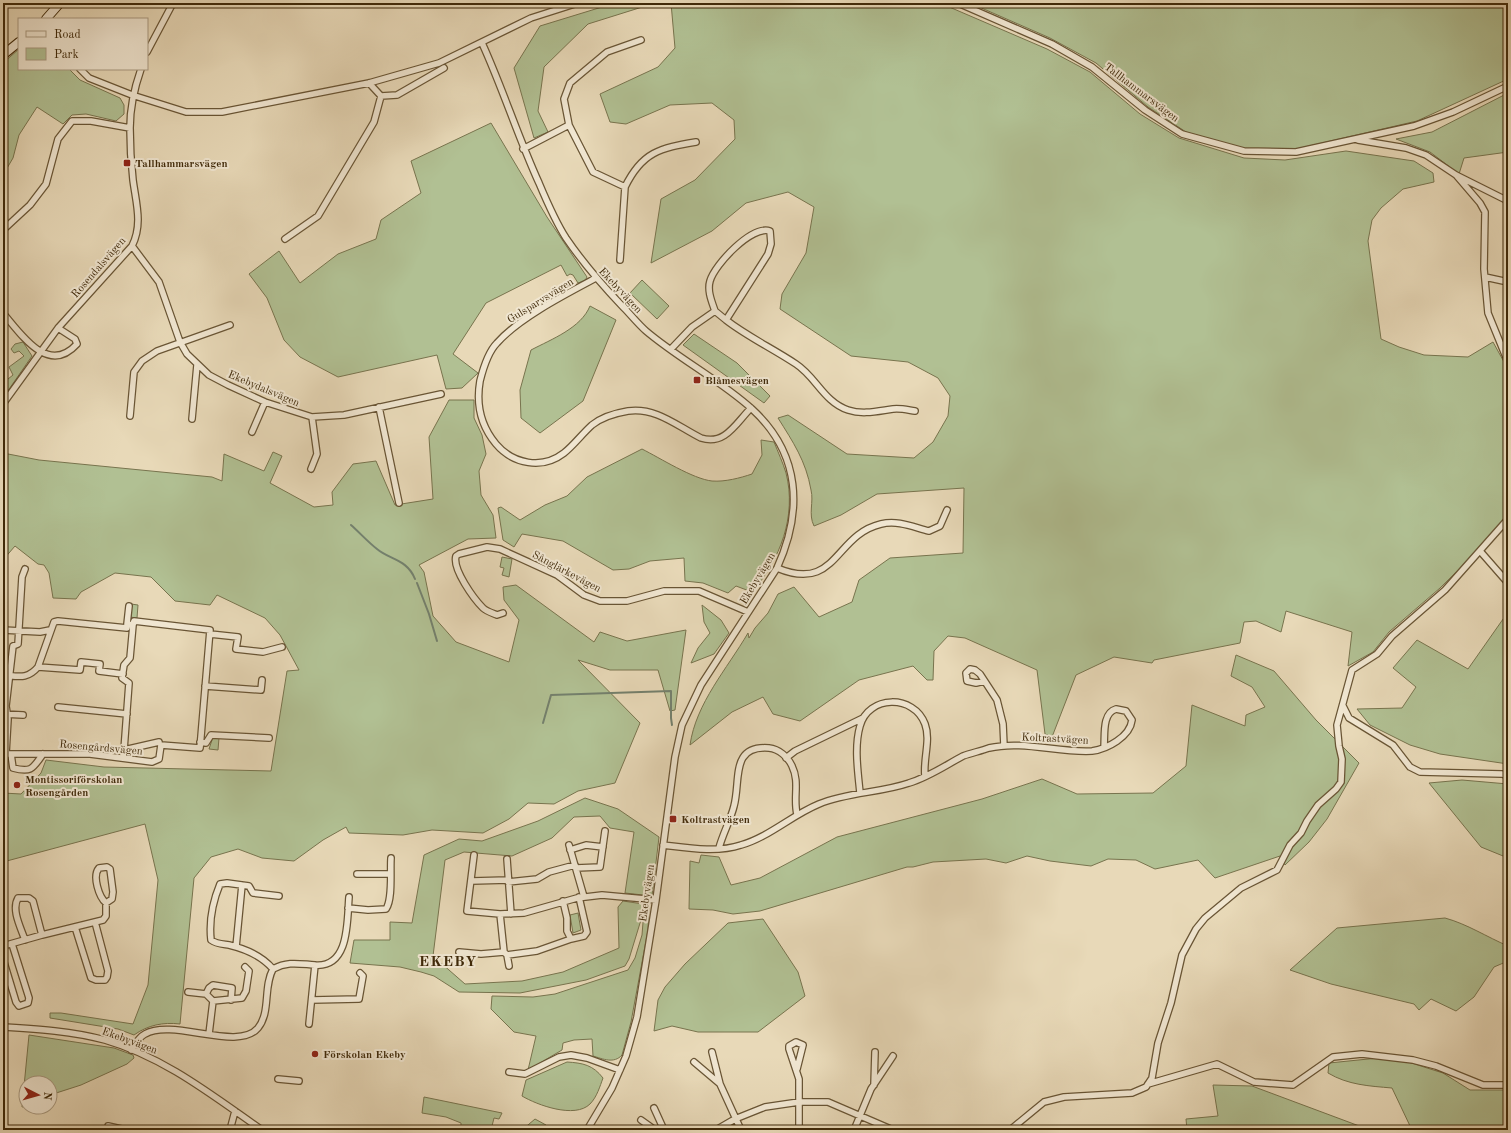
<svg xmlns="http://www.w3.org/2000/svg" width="1511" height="1133" viewBox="0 0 1511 1133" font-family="'Old Standard TT',serif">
<rect width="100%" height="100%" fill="#e8d9b8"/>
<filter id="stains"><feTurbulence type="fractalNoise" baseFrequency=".005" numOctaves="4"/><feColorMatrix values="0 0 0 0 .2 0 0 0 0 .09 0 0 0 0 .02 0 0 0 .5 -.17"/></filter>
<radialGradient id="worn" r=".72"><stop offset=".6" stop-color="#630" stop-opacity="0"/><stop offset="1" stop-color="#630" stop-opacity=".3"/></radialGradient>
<!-- green -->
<path fill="#b1c093" stroke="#78744e" d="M 615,3 L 655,3 L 588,24 L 544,67 L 538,111 L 548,132 L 534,138 L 514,68 L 540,26 Z
M 671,3 L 940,3 L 1047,49 L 1090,72 L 1140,114 L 1179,138 L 1244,158 L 1285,160 L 1346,151 L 1414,161 L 1433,173 L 1434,182 L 1403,189 L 1381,208 L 1372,220 L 1368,241 L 1381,339 L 1399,347 L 1424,355 L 1468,357 L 1493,342 L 1504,362 L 1508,393 L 1508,521 L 1440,588 L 1389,632 L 1373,652 L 1348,666 L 1352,632 L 1286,611 L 1281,632 L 1256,621 L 1244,622 L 1240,643 L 1154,660 L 1152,663 L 1114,657 L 1076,675 L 1052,737 L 1045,734 L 1037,670 L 965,638 L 948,636 L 934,651 L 933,680 L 927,680 L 913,666 L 859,680 L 800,721 L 773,714 L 763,697 L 732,712 L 690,745 C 696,703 727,669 748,633 L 749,638 L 755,628 L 768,613 L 778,594 L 794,587 L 819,617 L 852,602 L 859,580 L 890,558 L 963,553 L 964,488 L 877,494 L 841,515 L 814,526 C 808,514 814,502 811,490 C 806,461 793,442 778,418 L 788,415 L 847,454 L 914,458 L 933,442 L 948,416 L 950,396 L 938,378 L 908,362 L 851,356 L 780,309 L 782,294 L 806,253 L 814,207 L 788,192 L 746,203 L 712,231 L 651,263 L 661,199 L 695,180 L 735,139 L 734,120 L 712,103 L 670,105 L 626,124 L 610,122 L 600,94 L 658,67 L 675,48 Z
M 970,3 L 1499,3 L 1508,10 L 1508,79 L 1417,121 L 1296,149 L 1246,149 L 1186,132 L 1148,107 L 1096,63 L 1050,38 Z
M 19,49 L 19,69 L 69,69 L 80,80 L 120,98 L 124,105 L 124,114 L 116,121 L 86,114 L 72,115 L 63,124 L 37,107 L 19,135 L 13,158 L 3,175 L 3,63 Z
M 1508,93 L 1508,152 L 1464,158 L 1459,174 L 1430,152 L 1396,139 L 1432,132 Z
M 491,123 L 547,217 L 587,277 L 585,281 L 578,283 L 573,275 L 570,274 L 567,276 L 561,265 L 486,303 L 453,354 L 478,373 L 462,388 L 446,389 L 437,355 L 338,377 L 300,357 L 284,340 L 267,298 L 249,274 L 279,251 L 300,283 L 338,254 L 376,239 L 381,220 L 421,193 L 411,161 Z
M 642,280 L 669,306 L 657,319 L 630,293 Z
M 590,306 L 616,320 L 583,401 L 540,433 L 521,418 L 520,390 L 531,350 C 552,339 581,328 590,306 Z
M 694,334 L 737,363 L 770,396 L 764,403 L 683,345 Z
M 23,342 L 32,356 L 3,398 L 3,383 L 13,375 L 9,367 L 24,356 L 19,351 L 14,353 L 11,349 L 15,344 Z
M 449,400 L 474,400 L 474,418 L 482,435 L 486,454 L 479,471 L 481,495 L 493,515 L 496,538 L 468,539 L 419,565 L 424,572 L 433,616 L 456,642 L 509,662 L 519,620 L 504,600 L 503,587 L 516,585 L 594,642 L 600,632 L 627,641 L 686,630 L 675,710 L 670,711 L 658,670 L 610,670 L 578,660 L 640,723 L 615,783 L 578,791 L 554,804 L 528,803 L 509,819 L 483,833 L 432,830 L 403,835 L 349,833 L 346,827 L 323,840 L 294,861 L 262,858 L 238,849 L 211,857 L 194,878 L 180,1024 C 163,1022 148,1025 134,1035 L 118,1029 L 50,1018 L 50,1013 L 61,1013 L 133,1024 L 148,985 L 158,880 L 145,824 L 3,862 L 3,793 L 21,794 L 41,773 L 46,760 L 104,767 L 271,771 L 287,671 L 299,670 L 280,635 L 265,618 L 217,595 L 210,605 L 175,601 L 151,577 L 115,573 L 81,592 L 76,599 L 53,598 L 49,573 L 44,565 L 38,564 L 15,546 L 3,560 L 3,453 L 39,460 L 212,477 L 222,481 L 224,454 L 264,471 L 273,452 L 282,456 L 270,483 L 314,507 L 333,505 L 332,492 L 353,464 L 376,461 L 395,505 L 433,499 L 429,437 Z
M 761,440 L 774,442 C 778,452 783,463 786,473 C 797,516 780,560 752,592 L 736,586 L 728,593 L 703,583 L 685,581 L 684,558 L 650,561 L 629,569 L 613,570 L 563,541 L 522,534 L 514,547 L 503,540 L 498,508 L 501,507 L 520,520 L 545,505 L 567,496 L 587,477 L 642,449 C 660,458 693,479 712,481 C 725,482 740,478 752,474 L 762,455 Z
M 502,557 L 512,559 L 509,577 L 502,575 L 504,568 L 500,567 Z
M 131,604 L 138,605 L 137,618 L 130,617 Z
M 702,605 L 721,620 L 729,633 L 714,654 L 691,663 L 698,648 L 710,633 L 704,622 Z
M 1508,612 L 1508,764 L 1440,754 L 1410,745 L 1370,725 L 1357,709 L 1402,708 L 1416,687 L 1393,668 L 1417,640 L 1468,669 Z
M 1236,655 L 1274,671 L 1316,720 L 1359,763 L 1327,819 L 1309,842 L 1285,865 L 1280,856 L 1215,878 L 1198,860 L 1155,869 L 1136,860 L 1108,859 L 1091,866 L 1050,861 L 1027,856 L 1006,863 L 986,859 L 933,862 L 913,867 L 907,867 L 760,911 L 733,914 L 713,910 L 689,909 L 690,861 L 699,863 L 701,855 L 719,857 L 731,885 L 760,878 L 837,837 L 982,799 L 1042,779 L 1077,794 L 1153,793 L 1186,766 L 1192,705 L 1245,726 L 1246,715 L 1265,707 L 1252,687 L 1231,676 Z
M 213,737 L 219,738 L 218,750 L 209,749 Z
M 1462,780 L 1508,784 L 1508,858 L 1481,847 L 1429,783 Z
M 585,798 L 618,809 L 659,837 L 652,896 L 625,893 L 634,832 L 610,828 L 600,816 L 574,817 L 552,838 L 512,856 L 464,852 L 445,860 L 433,956 L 465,984 L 522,981 L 563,972 L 619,948 L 618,907 L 623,901 L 643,904 L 645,907 L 649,908 L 648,930 L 631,1022 L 622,1055 C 614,1064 603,1059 593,1056 L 592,1039 L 574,1040 L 563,1043 L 562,1050 L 528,1070 L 536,1036 L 514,1032 L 491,1009 L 492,996 L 533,997 L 555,994 L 628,970 L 635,958 L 642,935 L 644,910 L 629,959 L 625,966 L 586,980 L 520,993 L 459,992 L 434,976 L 421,972 L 400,967 L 350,963 L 354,940 L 390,940 L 390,922 L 412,923 L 424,855 L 459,839 L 482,841 L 538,821 Z
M 578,913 L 581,930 L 573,933 L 570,915 Z
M 1445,918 C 1467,924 1487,937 1508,946 L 1508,961 L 1494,967 L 1474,997 L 1456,1011 L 1431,999 L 1419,1010 L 1414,1004 L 1331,984 L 1290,970 L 1337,928 Z
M 763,919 L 798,972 L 805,996 L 758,1032 L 698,1032 L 672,1026 L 654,1031 L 658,1000 L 665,987 L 685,964 L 728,923 Z
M 29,1035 L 114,1048 L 133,1055 L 134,1058 L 127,1064 L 81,1085 L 50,1095 L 50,1083 L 26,1083 L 26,1106 L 22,1107 Z
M 1378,1058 L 1405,1061 L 1443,1073 L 1470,1090 L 1508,1090 L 1508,1130 L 1401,1130 L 1411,1128 L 1392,1088 C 1369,1086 1348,1085 1328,1073 L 1329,1063 Z
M 567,1062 C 583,1063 593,1065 603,1078 C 600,1086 597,1097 590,1104 C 575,1119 537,1105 522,1096 L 526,1080 Z
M 1213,1085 L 1252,1086 L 1370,1130 L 1187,1130 L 1186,1119 L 1218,1116 Z
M 424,1097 L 502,1113 L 499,1119 L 494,1118 L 491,1130 L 461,1130 L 461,1123 L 446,1117 L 422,1113 Z
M 535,1119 L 546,1125 L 541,1130 L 522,1130 Z"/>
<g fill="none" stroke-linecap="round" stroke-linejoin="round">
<!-- stream -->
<path stroke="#74806d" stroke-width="2" d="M 351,525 C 360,533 368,542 377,549 C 390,560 407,559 415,579
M 417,583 L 429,614 L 437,641
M 543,723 L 551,695 L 671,691 L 671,718 L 672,725"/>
<!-- street casing -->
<g stroke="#695535" stroke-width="8">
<path id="street" d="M 958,3 L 1052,44 L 1092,67 L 1145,110 L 1182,134 L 1244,151 L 1296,152 L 1414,126 L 1453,112 L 1508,86
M 482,43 C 503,89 518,137 539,183 C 547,202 555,221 566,238 C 583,263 603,286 624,308 C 631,315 638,324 646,331 C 679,359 720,380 752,409 C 801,454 803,511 777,568 L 701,685 L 682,725 L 675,757 L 656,900 L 637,1017 L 626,1056 L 612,1088 L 587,1130
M 147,52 L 173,3
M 80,69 L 89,78 L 132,95 L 186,112 L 222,112 L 369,83 L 439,63 L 531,18 L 578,3
M 381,96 L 397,95 L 444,68
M 569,125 L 593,172 L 625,187 C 642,152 660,148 696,142
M 1358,140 L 1406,148 L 1426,155 L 1456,175 L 1508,201
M 523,149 L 569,125 L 564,99 L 570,83 L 607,52 L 641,40
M 1456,175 L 1480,203 L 1485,212 L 1484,269 L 1488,313 L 1508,362 L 1508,368
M 3,230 L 30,205 L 46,184 L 58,139 L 72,121 L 91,121 L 130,128
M 285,239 L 318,216 L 374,122 L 381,96 L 369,83
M 132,246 L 159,282 L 180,342 L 187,354 L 209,375 L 228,385 L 265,402 L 312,417 L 344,415 L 441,394
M 620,260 L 625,187
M 1485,277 L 1508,282
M 596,278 C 566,294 519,318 497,343 C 488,352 483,369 480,381 C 476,404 481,426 496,444 C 513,464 542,470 564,453 C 574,445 582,434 592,425 C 602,417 616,413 628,411 C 656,407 677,426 701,438 C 725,446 736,423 751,408
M 715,311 L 726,320
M 3,313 C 21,334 48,376 77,344 L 75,339 L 58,328
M 671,349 L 692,327 L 715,311 C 712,302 707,291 710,281 C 715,264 752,225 770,231 L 771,244 L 768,254 L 726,320 C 748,337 772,348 796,364 C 816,377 824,402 848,410 C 863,415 878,411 893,409 C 900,408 908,410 915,411
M 3,404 L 58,328 L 132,246 C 143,224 136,203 133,180 C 131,163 130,146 130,128 C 130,107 134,89 141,69
M 379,407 L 399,503
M 130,416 L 134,372 L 142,361 L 157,351 L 230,325
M 192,419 L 197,365
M 252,432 L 265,402
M 311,469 L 317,454 L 312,417
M 1480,551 L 1508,583
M 777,568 C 837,593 834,535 881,524 C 898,520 913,527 929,531 L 940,526 L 947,510
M 503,613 L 497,615 C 492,613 486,611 483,608 C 474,599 452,569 456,556 L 459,554 L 487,547 L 500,549 L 557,575 L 584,595 L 600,601 L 627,601 L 664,591 L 699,591 L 748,612
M 127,624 L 129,606
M 3,630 L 40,632 L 50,630
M 210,634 L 238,637 L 236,649 L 263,652 L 282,647
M 38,667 L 80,670 L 81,662 L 100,664 L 99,671 L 123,674
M 3,675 C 18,676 27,680 38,667 L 54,622 L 58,621 L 127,628 L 127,624 L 133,625 L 134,621 L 210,630 L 200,748 L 161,745 L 159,759 L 152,762 L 90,754 L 3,754
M 984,681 L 976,683 L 967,681 L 966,673 L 970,669 L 975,670 L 980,674 L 997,700 L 1003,724 L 1004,746
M 205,686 L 261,690 L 262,680
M 1343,706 L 1349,718 L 1393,745 L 1410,767 L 1420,772 L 1502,774 L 1508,776
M 58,707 L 127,714
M 3,714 L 23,715
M 200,742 L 206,743 L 211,735 L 269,738
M 124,750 L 129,683 L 122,678 L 124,665 L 130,658 L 133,625
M 6,754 L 8,719 L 6,706 L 13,646 L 18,644 L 22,577 L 25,569
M 11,754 L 13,768 C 32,773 33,768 43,754
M 123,758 L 124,750 L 159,742
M 786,758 L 795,751 L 863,718
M 860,793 C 858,772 854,747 860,726 C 868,695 914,694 925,724 C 931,740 923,759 925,776
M 569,845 L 584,897
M 663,845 C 688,848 717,853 741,845 C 769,837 792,815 819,804 C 848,792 880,793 909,783 C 929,777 946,765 963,756 C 971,753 981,751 989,748 C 1023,740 1058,753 1092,751 C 1107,749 1130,737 1132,720 L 1126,711 L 1116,709 C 1102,713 1105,735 1104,747
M 719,848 C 723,833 731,819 734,806 C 741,780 730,745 769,748 C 779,749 788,757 792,766 C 800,782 793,798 797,814
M 570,850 L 586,845 L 603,847
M 474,855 L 467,911 L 500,914 L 524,913 L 577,898 L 602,895 L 656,900
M 507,859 L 511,914
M 107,867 L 110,869 L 113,892 L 112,899 L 106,903 C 99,897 92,876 99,868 Z
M 576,868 L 600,867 L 605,831
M 357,874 L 390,874
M 472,881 L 508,880
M 508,882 L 537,879 L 549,872 L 575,865
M 563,901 L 567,918 L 567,931 L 571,939 L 584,936 L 587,932 L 579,897
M 348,908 L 368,910 L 386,909 C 393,899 390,871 391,858
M 500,914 L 504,952 L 507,955 L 509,966
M 75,927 L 91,978 L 96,980 L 105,980 L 107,977 L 108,971 L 95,922
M 25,940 C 21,928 11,910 18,898 L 29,898 L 33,901 L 42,935
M 3,946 L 42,935 L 103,920 L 106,916 L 106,903
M 236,947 L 242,885
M 459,952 L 481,954 L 504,952
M 507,955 L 537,951 L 571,939
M 3,959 L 16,1002 L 19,1006 L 28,1003 L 29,998 L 12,944
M 273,969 C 261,955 246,949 229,945 C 222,944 216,944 211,940 C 209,922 213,901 220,884 L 227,883 L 249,886 L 253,893 L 279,896
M 188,992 L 206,994 L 213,1001 L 242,998 L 246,991 L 249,971 L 245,967
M 206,994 L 209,988 L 213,985 L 232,988 L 231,1000
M 312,1000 L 359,999 L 363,976 L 360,973
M 309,1024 L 315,965
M 3,1027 C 37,1029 72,1031 105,1040 C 164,1057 213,1096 262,1130
M 209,1034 L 213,1001
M 131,1050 C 135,1044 139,1037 145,1034 C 173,1018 238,1052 258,1028 C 271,1012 263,987 273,969 C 288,961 299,964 315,965 C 350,968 347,920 349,897
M 712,1052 L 720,1084
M 694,1062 L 720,1084 L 741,1130
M 797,1069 L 803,1045 L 796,1042 L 789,1046 L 789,1049 L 799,1079 L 799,1130
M 509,1072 L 525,1074 L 559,1057 L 571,1055 L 587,1058 L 620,1070
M 278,1079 L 299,1081
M 1148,1084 L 1217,1064 L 1254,1082 L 1293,1085 L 1333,1057 L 1362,1054 L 1413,1060 L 1436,1066 L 1483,1085 L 1508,1085
M 874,1085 L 875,1052
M 654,1108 L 664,1130
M 641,1120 L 655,1130
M 108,1126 L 126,1130
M 230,1130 L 235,1111
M 716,1130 L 735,1119 L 765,1107 L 799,1102 L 828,1102 L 893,1130
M 854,1130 L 871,1089 L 893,1056
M 1010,1130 L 1044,1102 L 1064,1097 L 1132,1093 L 1146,1087 L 1152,1078 L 1158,1043 L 1171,1003 L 1182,955 L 1196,929 L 1205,918 L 1241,888 L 1277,870 L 1290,845 L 1301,833 L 1307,821 L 1318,805 L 1336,789 L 1341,782 L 1342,759 L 1339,746 L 1337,725 L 1352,670 L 1377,654 L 1392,636 L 1445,590 L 1508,519"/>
</g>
<!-- secondary casing -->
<g stroke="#3f2909" stroke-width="10">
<path id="secondary" d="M 46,19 L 60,3
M 3,55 L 19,42"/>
</g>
<!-- street -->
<use href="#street" stroke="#f0e6d1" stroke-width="5.5"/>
<!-- secondary -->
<use href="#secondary" stroke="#f0e6d1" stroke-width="8"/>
</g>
<!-- markers -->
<g fill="#8f2418" stroke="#f0e6d1" stroke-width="1.5">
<rect x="123" y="159" width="8" height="8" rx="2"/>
<rect x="693" y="376" width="8" height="8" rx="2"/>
<circle cx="17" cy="785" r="4"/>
<rect x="669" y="815" width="8" height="8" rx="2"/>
<circle cx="315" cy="1054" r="4"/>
</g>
<g text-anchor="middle" stroke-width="4" stroke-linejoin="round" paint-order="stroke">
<!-- street labels -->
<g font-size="11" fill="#3f2909" stroke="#f0e6d1">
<text transform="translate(1142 92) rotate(37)" y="4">Tallhammarsvägen</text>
<text transform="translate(98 267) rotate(-49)" y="4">Rosendalsvägen</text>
<text transform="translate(621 290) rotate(47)" y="4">Ekebyvägen</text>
<text transform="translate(540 300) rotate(-32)" y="4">Gulsparvsvägen</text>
<text transform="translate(264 388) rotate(23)" y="4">Ekebydalsvägen</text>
<text transform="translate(567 571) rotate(28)" y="4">Sånglärkevägen</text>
<text transform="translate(757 578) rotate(-59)" y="4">Ekebyvägen</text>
<text transform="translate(1055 738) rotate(3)" y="4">Koltrastvägen</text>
<text transform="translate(101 747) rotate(5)" y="4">Rosengårdsvägen</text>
<text transform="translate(646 893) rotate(-82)" y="4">Ekebyvägen</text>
<text transform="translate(130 1040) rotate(20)" y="4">Ekebyvägen</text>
</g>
<!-- poi labels -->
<g font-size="11" font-weight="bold" fill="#3f2909" stroke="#f0e6d1" text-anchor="start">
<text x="135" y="167">Tallhammarsvägen</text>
<text x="705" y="384">Blåmesvägen</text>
<text x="25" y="783">Montissoriförskolan<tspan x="25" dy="13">Rosengården</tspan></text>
<text x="681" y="823">Koltrastvägen</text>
<text x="323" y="1058">Förskolan Ekeby</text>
</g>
<!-- district labels -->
<g font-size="15" font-weight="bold" letter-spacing="1" fill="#3f2909" stroke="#f0e6d1">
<text x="448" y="966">EKEBY</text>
</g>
</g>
<!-- margin -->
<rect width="1511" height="1133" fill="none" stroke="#e8d9b8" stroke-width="16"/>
<rect x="4" y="4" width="1503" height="1125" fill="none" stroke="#3f2909" stroke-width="2"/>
<rect x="8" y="8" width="1495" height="1117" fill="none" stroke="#3f2909"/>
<!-- legend -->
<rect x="18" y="18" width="130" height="52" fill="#f0e6d1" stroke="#a99a81"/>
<rect x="26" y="31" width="20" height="6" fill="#f0e6d1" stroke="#a99a81"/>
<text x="54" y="38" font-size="12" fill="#3f2909">Road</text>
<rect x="26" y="48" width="20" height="12" fill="#b1c093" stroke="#a99a81"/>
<text x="54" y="58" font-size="12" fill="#3f2909">Park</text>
<!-- north arrow -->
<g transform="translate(38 1095) rotate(96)"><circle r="19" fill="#f0e6d1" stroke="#a99a81"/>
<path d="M0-3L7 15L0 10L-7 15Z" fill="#8f2418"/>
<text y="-6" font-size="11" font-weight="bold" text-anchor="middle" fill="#3f2909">N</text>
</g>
<rect width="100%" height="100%" filter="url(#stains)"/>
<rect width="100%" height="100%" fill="url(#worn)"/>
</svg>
